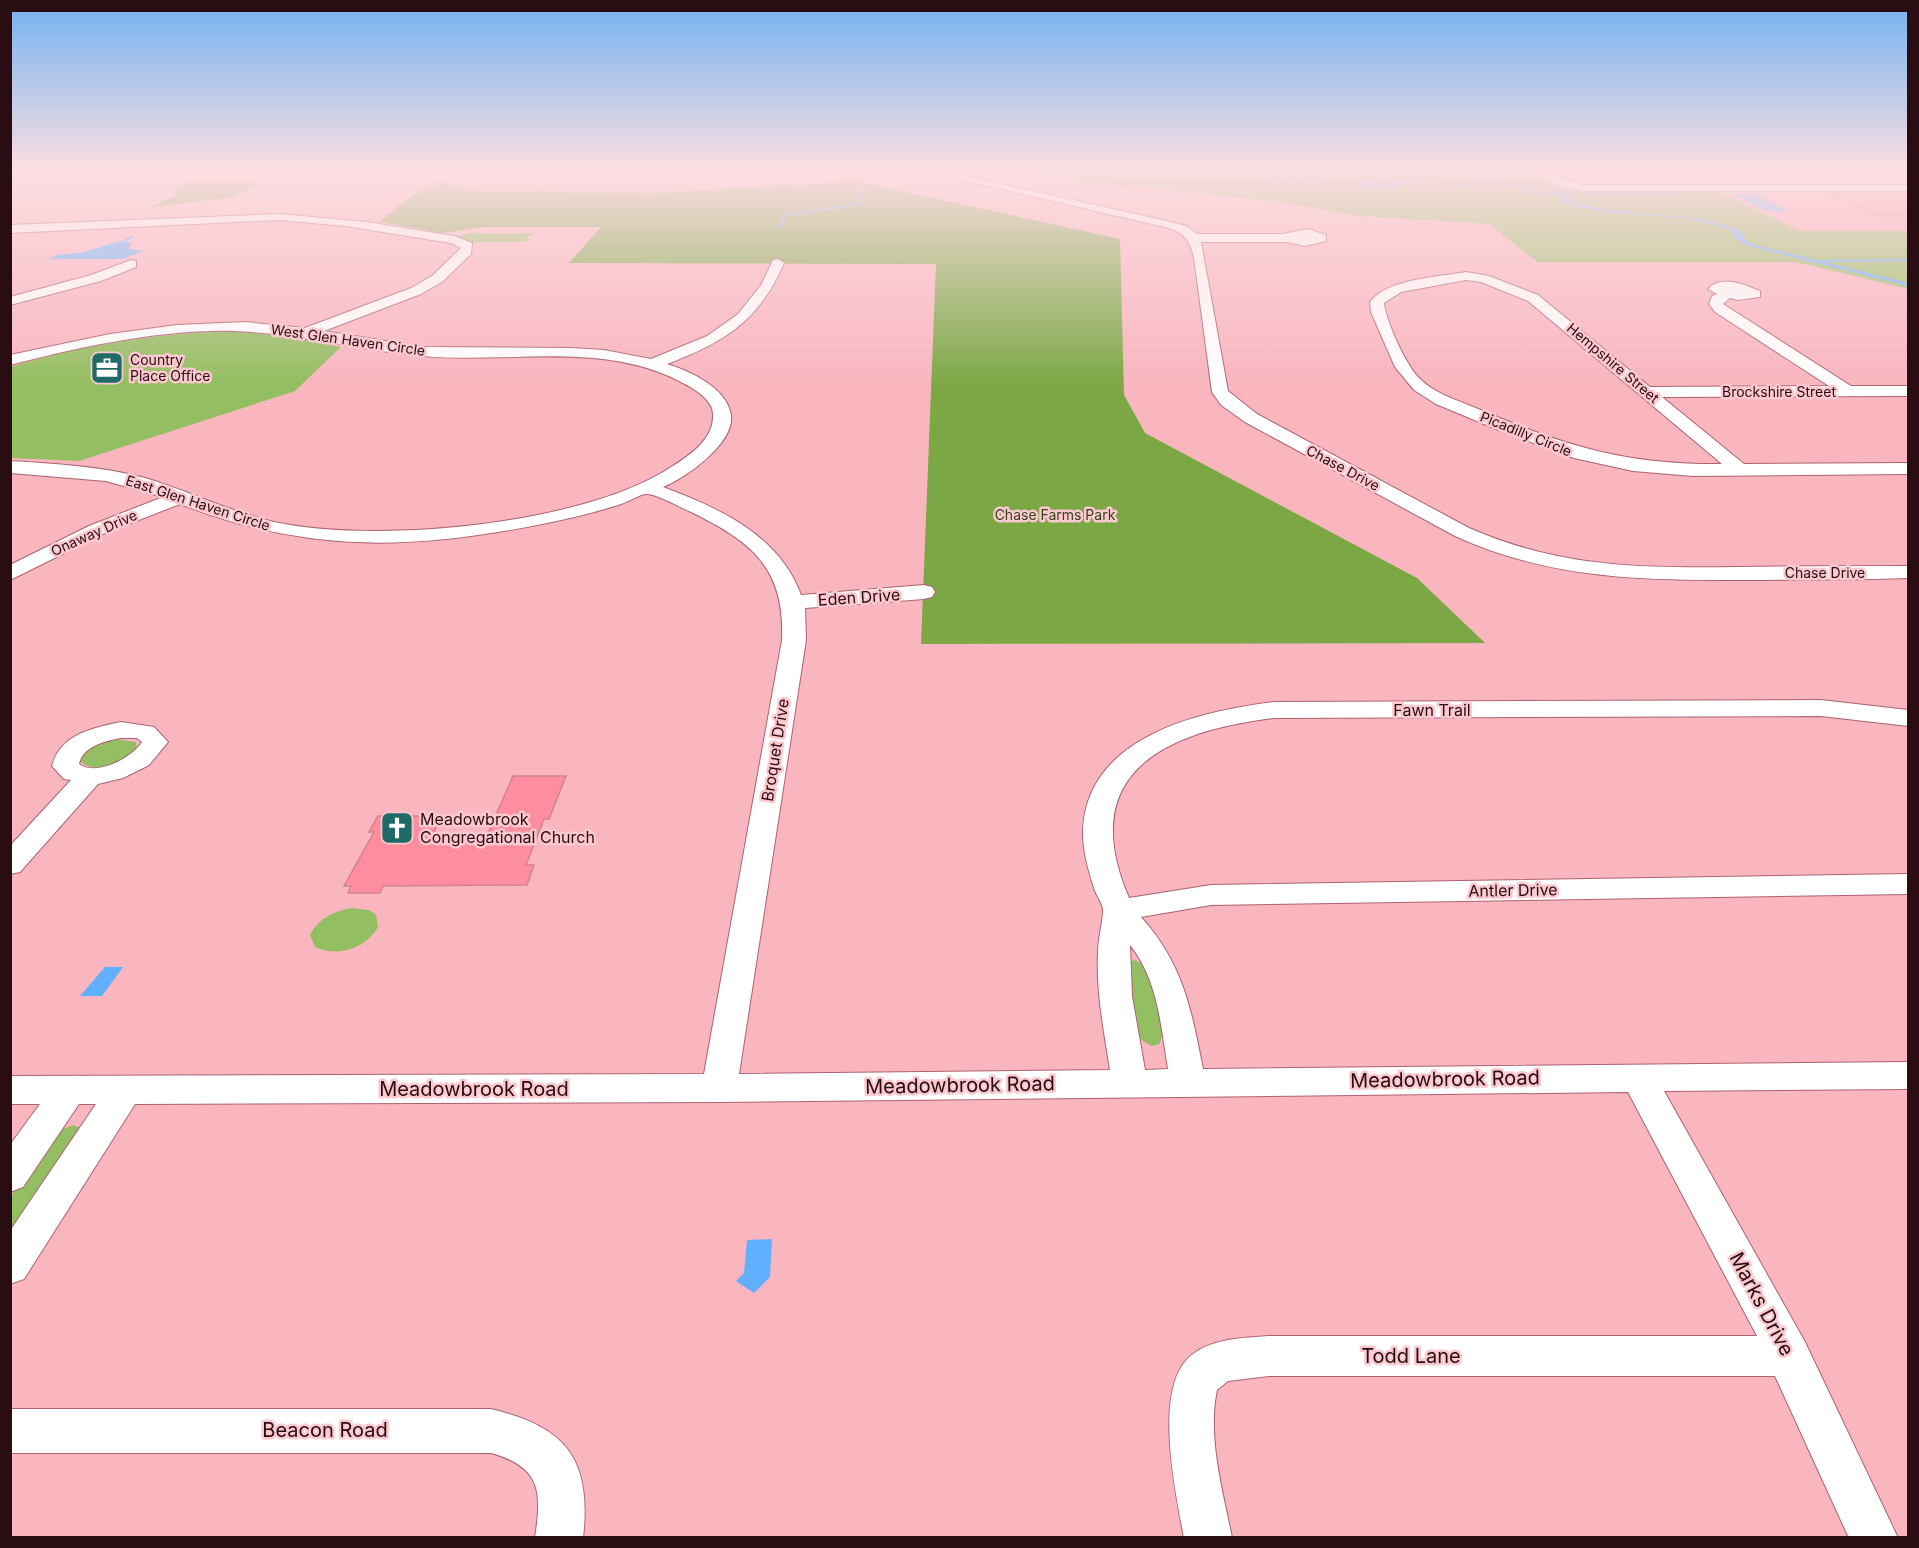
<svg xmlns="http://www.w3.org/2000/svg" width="1919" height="1548" viewBox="0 0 1919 1548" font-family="Inter,sans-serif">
<rect width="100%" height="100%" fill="#f9b6bf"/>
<!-- built -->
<path fill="#ffa4b2" d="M 1527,169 L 1866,169 L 1895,172 L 1908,177 L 1908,231 L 1799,231 L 1719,191 L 1563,191 Z"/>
<!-- green -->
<path fill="#93be61" d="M 1019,169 L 1527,169 L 1563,191 L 1719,191 L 1799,231 L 1908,231 L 1908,289 L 1796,262 L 1538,262 L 1489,224 L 1361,216 L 1280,202 L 1075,180 Z
M 480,232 L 479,234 L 536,233 L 524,239 L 531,239 L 523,242 L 472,242 L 456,236 Z
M 231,331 L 281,335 L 341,347 L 295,391 L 79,461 L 11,458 L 11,367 C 83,344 155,334 231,331 Z
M 114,739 L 136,742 L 137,750 C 126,764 97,774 82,763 L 80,759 L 88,749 Z
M 351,908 L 369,910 L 376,915 L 378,927 C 366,948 338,958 315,947 L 310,935 C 319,918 333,912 351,908 Z
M 1135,960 L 1146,967 C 1151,985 1169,1029 1159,1044 L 1152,1046 L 1138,1038 L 1127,968 L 1129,962 Z
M 73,1125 L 81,1128 L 11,1245 L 11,1196 L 53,1133 Z"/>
<!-- forest -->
<path fill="#7ba845" d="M 856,181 L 1120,239 L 1124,395 L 1145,433 L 1417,578 L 1485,643 L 921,644 L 936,264 L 569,263 L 601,227 L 483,227 L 444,233 L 380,222 C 395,209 429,178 449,182 C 454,183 459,189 465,191 L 654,193 Z
M 184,182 L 262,182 L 233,197 L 152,207 L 177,195 L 174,191 Z"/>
<!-- water -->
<path fill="#61b0fe" d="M 1053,169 L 1043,171 L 1055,175 L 1078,176 L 1071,172 L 1093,169 L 1316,175 L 1324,177 L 1319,183 C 1334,187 1349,180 1365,182 L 1359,174 C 1370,168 1383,172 1395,173 L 1369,172 L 1361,175 L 1372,181 L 1385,183 L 1424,177 L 1459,186 L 1485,182 L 1518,184 L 1531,191 L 1567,196 L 1572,201 L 1571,204 C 1586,204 1598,209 1612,210 C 1655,216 1700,214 1741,231 L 1745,240 L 1752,244 L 1908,283 L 1908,286 L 1745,245 L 1735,239 L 1732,231 C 1696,216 1655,216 1617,213 C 1600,212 1584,207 1567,205 L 1560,203 L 1564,201 L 1559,196 L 1527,193 L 1515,185 L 1481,184 L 1462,188 L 1425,179 L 1401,184 L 1398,189 L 1367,189 L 1353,181 L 1333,186 L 1314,182 L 1317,177 L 1292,178 L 1098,170 L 1079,172 L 1087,175 L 1085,177 L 1052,176 L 1033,171 Z
M 1733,194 L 1755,194 L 1789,211 L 1765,211 Z
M 120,241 L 131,243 L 129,249 L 143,251 L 123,259 L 48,259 L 58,255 L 84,252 Z
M 105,967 L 123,967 L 102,996 L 80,996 Z
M 772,1239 L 770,1277 L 754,1293 L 736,1281 L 744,1273 L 747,1240 Z"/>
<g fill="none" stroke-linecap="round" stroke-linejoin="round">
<!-- stream -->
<path stroke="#61b0fe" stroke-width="2" d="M 1548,192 L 1571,192
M 1579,192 L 1678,192
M 778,226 L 785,223 L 782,218 L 788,215 L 857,204 L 861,198 L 857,186 L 867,180
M 124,241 L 132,237
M 1809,261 L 1908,260"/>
</g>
<!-- building -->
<path fill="#fe8da0" stroke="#d1828e" stroke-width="1.5" d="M 1827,193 L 1908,193 L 1908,216 L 1878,216 Z
M 513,776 L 566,776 L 549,819 L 544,819 L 526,865 L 534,865 L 527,885 L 383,886 L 380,893 L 348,893 L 351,886 L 344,886 L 374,832 L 369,832 L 378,816 L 433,816 L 432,819 L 440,819 L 430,840 L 485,840 Z"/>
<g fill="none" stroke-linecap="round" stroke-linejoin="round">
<!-- minor casing -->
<g stroke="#ad626f" stroke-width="2">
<path id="minor" d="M 204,169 L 199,172 L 10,176 L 10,170 Z
M 380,169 L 410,169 C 404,174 386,174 380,169 Z
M 547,169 L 744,172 L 832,169 L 827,172 C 736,179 643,183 552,172 Z
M 915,169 L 933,169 L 1167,221 L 1186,226 L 1197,234 L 1283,234 L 1308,229 L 1326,235 L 1326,241 L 1305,246 L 1287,242 L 1201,242 L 1228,391 L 1257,414 L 1469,528 C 1561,568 1640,568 1738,567 C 1795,566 1851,566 1908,566 L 1908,578 C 1857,580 1805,579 1754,580 C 1647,580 1554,581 1455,536 L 1245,422 L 1221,405 L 1212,392 L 1194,258 C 1190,240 1184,232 1165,227 Z
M 1533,169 C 1550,168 1565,181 1582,185 L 1908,185 L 1908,191 L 1582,191 L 1559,186 Z
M 279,214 L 367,222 L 454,236 L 472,243 L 471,254 L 442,282 L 421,294 L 324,331 L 422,347 L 571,348 L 604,350 L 651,359 L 707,336 L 738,314 L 761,285 L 773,260 L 778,259 L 784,263 C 759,321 725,342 667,364 C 690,371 727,388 731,415 C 735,443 686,478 663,487 C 719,508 779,535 801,595 L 924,585 L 932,587 L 935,592 L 932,597 L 924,599 L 805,608 L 806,640 L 739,1074 L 1110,1070 C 1104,1031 1096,992 1098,953 C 1098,939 1102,926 1103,912 C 1104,906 1098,898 1095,891 C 1089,873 1082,849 1083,829 C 1088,736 1200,711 1274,702 L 1821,700 L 1908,710 L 1908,726 L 1821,716 L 1274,718 C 1165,731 1075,773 1129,898 L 1211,885 L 1908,874 L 1908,894 L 1211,905 L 1141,917 C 1183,964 1191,1008 1203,1069 L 1908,1062 L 1908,1089 L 1664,1091 L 1805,1342 L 1898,1538 L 1849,1538 L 1775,1376 L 1269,1376 L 1228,1381 L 1217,1390 C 1207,1438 1223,1491 1232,1538 L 1184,1538 C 1176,1494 1151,1384 1193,1354 C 1214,1338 1244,1338 1269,1336 L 1757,1336 L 1628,1092 L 719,1102 L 135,1104 L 24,1279 L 10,1284 L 10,1231 L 96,1104 L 79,1104 L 23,1187 L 10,1192 L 10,1145 L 40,1104 L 10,1104 L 10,1076 L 704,1074 L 782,640 C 785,567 751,541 689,511 C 680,507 656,494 647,494 C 639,494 629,502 621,504 C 597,512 572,518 547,523 C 415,550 308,554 180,504 L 103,534 L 10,580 L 10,565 L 89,526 L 163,497 L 106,481 L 10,473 L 10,461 C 56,464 101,466 145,478 C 189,491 230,512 274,522 C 376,544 580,525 668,469 C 689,456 719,437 712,408 C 705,394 691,387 677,380 C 598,341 507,364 423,356 C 351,350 284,329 211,331 C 143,333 76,348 10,365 L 10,355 L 110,334 L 177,325 L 245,322 L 305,328 L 411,288 L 432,276 L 461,248 L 451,243 L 345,226 L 279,220 L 10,233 L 10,225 ZM 1130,945 C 1158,979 1161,1027 1168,1069 L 1145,1070 L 1132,996 Z
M 131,260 L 136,261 L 136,267 L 101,281 L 10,305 L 10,297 L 91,275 Z
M 1466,272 L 1489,276 L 1538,295 L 1650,387 L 1829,386 L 1715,312 L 1709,304 L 1712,296 L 1717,294 L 1708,289 C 1721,274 1745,285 1760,291 L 1760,297 L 1738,300 L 1730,298 L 1723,304 L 1851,386 L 1908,386 L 1908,396 L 1662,397 L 1744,464 L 1908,463 L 1908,474 L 1693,476 L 1633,471 L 1574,458 L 1496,429 L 1436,404 L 1414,390 L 1395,367 L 1371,312 L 1370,302 C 1387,279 1438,277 1466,272 ZM 1466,280 L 1481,282 L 1528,301 L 1722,464 C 1629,465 1567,447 1483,411 C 1461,401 1435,395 1418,377 C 1405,363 1386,321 1384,303 L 1401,292 Z
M 121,722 L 154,727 L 168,742 L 149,765 L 123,778 L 98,784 L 20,872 L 10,874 L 10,846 L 71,780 L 64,779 L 52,766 C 60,734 93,728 121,722 ZM 121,738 L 137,738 L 142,742 C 132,758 96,777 79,764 C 83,746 105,741 121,738 Z
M 10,1409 L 491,1409 C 566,1427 592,1459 583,1538 L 535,1538 C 542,1491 541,1467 491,1453 L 10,1453 Z"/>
</g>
<!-- minor -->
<use href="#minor" fill="#fff" fill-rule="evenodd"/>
<!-- rail -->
<path stroke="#95646c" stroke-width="2" stroke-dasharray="4 2" stroke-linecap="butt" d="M 1895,169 L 1908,170"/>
</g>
<!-- sky -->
<linearGradient id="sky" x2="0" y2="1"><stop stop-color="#72b2f1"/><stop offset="0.44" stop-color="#fcdee2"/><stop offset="1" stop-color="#fcdee2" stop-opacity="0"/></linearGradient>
<rect width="1919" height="385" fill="url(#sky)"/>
<!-- icons -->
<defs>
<g id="office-square" transform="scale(1.725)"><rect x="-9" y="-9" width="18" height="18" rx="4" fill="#1e6a66" stroke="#fcc8cf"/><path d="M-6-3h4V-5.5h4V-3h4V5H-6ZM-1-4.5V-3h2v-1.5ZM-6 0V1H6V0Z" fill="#fff"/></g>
<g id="church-square" transform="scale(1.725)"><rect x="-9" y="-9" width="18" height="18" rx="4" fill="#1e6a66" stroke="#fcc8cf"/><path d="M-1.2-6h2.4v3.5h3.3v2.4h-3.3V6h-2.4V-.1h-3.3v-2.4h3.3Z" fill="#fff"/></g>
</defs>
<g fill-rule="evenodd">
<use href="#office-square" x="107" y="368"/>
<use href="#church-square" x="397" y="828"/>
</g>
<g text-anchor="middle" stroke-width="5" stroke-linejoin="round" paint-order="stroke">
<!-- far-street labels -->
<g font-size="14" fill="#2a0d13" stroke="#fcc8cf">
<text transform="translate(348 340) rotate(8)" y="5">West Glen Haven Circle</text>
<text transform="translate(1613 363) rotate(40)" y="5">Hempshire Street</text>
<text x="1779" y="397">Brockshire Street</text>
<text transform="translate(1526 434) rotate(22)" y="5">Picadilly Circle</text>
<text transform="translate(1343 468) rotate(28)" y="5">Chase Drive</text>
<text transform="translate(198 503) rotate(18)" y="5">East Glen Haven Circle</text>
<text transform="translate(94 533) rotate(-24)" y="5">Onaway Drive</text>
<text x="1825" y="578">Chase Drive</text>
</g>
<!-- far-poi labels -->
<g font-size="14" fill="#2a0d13" stroke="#fcc8cf" text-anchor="start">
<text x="130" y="365">Country<tspan x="130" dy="16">Place Office</tspan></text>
</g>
<!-- far-park labels -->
<g font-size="14" fill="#32451d" stroke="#fcc8cf">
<text x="1055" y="520">Chase Farms Park</text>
</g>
<!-- street labels -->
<g font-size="16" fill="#2a0d13" stroke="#fcc8cf">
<text transform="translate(859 597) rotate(-4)" y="6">Eden Drive</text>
<text x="1432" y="716">Fawn Trail</text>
<text transform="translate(775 750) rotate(-81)" y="6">Broquet Drive</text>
<text transform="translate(1513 890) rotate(-1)" y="6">Antler Drive</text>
</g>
<!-- poi labels -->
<g font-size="16" fill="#2a0d13" stroke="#fcc8cf" text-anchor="start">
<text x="420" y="825">Meadowbrook<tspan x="420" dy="18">Congregational Church</tspan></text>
</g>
<!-- near-street labels -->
<g font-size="20" fill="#2a0d13" stroke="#fcc8cf">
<text transform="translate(1445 1079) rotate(-1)" y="7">Meadowbrook Road</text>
<text transform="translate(960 1085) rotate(-1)" y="7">Meadowbrook Road</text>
<text x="474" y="1096">Meadowbrook Road</text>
<text transform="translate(1762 1304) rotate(62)" y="7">Marks Drive</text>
<text x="1411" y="1363">Todd Lane</text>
<text x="325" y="1437">Beacon Road</text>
</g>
</g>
<!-- border -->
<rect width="1919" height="1548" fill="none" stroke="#2a0d13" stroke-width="24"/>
</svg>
